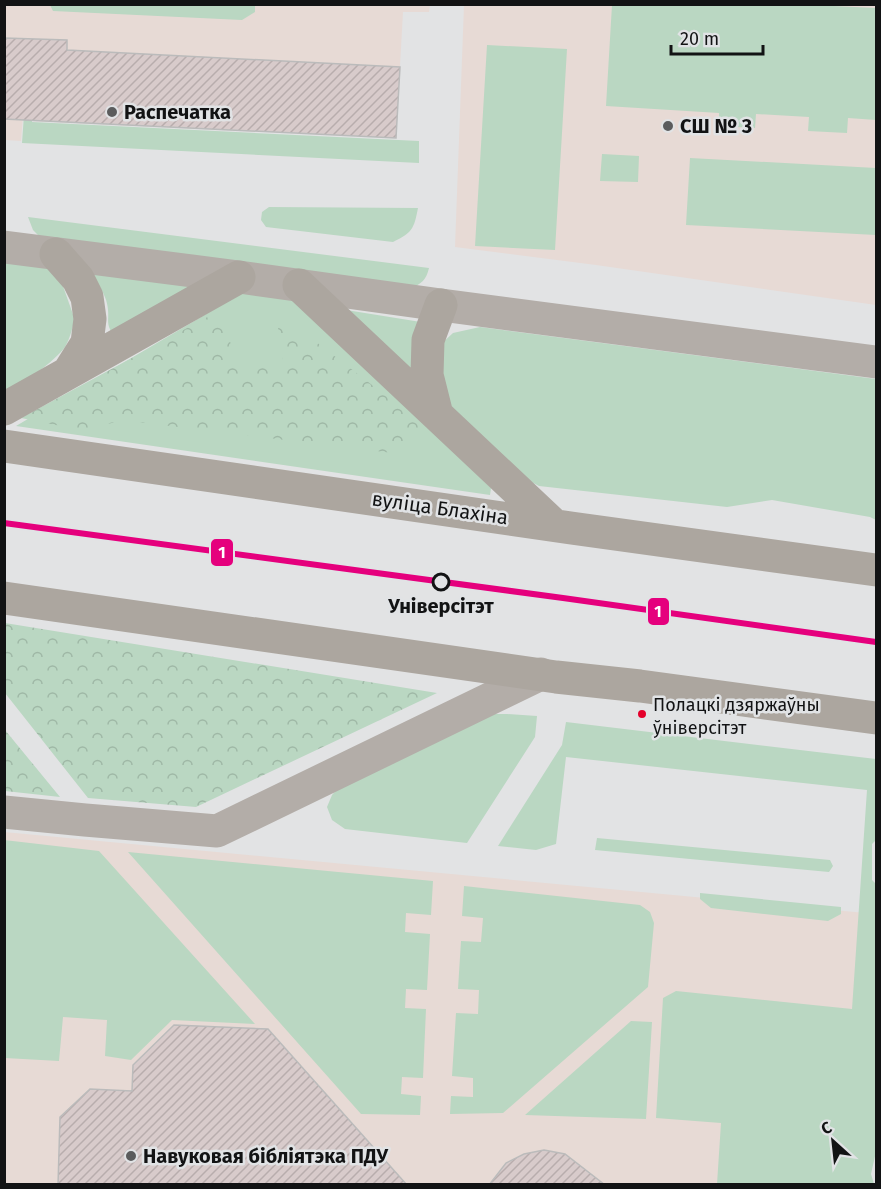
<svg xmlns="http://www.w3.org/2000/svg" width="881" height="1189" viewBox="0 0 881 1189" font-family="'Fira Sans',sans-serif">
<defs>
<pattern id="forest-crowns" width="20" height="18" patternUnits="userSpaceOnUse" patternTransform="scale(1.5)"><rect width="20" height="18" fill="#bad7c2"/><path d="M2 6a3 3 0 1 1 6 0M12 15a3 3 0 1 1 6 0" fill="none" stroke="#9fb8a6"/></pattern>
<pattern id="building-hatch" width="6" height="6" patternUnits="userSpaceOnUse" patternTransform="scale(1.5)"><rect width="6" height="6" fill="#d8cbcb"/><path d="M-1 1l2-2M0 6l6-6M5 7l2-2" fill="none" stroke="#b8adad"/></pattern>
</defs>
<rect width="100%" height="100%" fill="#e2e3e4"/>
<!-- education -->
<path fill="#e7dad5" d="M 4,5 L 430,5 L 429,12 L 403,12 L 396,138 L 33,121 L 33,115 L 23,115 L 21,141 L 5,140 Z
M 464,5 L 876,5 L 876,305 L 596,265 L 455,247 Z
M 4,832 L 876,914 L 862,1184 L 5,1184 Z"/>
<!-- green -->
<path fill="#bad7c2" d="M 791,4 L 876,8 L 876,120 L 848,118 L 847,133 L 808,131 L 809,117 L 756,114 L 755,128 L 719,126 L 719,113 L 606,106 L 612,5 Z
M 50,5 L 255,5 L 255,12 L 242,20 L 53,11 Z
M 487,45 L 567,49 L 555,250 L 475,246 Z
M 24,115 L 32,116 L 32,122 L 419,141 L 419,163 L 22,143 Z
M 602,154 L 639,156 L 638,182 L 600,181 Z
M 690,158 L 876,168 L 876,235 L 686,225 Z
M 269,207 L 418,208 C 414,229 412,233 393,242 L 266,227 L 261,220 L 262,212 Z
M 28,217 L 429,268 C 426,280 422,284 410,288 L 45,242 L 33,230 Z
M 5,256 L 37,260 L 58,272 L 75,320 C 72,328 70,339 65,347 C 55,361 21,386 5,392 Z
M 82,264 L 210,282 L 112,333 C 106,323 109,320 108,310 C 107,292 93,278 82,264 Z
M 247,290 L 290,295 L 491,488 L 490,495 L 16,426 Z
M 340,309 L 427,323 L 411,376 Z
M 480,327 L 876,379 L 876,520 L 870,517 L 772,500 L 727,507 L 539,486 L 524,478 L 448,409 L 439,346 L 453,333 Z
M 490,714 L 507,714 L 537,716 L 535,737 L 467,843 L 345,829 L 332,820 L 327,807 L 332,795 L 340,786 Z
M 566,722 L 876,759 L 876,840 L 872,844 L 872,880 L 876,884 L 876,1152 L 871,1174 L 874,1184 L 717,1184 L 721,1123 L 656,1118 L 663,998 L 676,991 L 852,1009 L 867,790 L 566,757 L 556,844 L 536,850 L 498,846 L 562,745 Z
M 597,838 L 830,860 L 833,866 L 829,872 L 595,850 Z
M 4,840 L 99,851 L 255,1024 L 172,1020 L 131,1060 L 105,1056 L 107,1020 L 63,1017 L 59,1061 L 5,1058 Z
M 128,852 L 433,881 L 431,915 L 406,913 L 405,932 L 430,934 L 427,990 L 406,989 L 405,1008 L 426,1009 L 423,1078 L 402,1077 L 401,1094 L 421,1096 L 420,1115 L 361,1114 Z
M 464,886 L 640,905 L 650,912 L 654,923 L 648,987 L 503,1113 L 450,1114 L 451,1096 L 473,1097 L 473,1078 L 452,1076 L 456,1013 L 478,1014 L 479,990 L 458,989 L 461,941 L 481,942 L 483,918 L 462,916 Z
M 700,893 L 841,907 L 841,914 L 828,921 L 711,908 L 700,899 Z
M 631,1021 L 652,1022 L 646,1119 L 525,1115 Z"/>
<!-- forest -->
<path fill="url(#forest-crowns)" d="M 213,314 L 244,365 L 283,360 L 277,321 L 311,338 L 424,425 L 401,454 L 121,420 L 86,431 L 21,418 Z
M 4,623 L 5,623 L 437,693 L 196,807 L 88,798 L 5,693 Z
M 4,730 L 5,730 L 60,797 L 5,791 Z"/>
<!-- building -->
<path fill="url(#building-hatch)" stroke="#bbb" stroke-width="1.5" d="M 4,38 L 67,40 L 67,50 L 400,67 L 396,138 L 4,119 Z
M 174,1025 L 268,1029 L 407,1185 L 58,1185 L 60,1117 L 90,1089 L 132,1091 L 133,1065 Z
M 544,1150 L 565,1154 L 605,1185 L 489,1185 L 506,1163 L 524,1154 Z"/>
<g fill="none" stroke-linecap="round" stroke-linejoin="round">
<!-- minor -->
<path stroke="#b3ada8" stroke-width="33" d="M 4,247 L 239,277 L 441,305 L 876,362
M 4,812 L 85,820 L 217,831 L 541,674"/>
<!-- major -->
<path stroke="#aca69f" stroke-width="33" d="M 56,254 L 78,279 L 87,297 L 90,319 L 87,343 L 68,373
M 299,285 L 554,525
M 4,409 L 239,277
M 437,415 L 427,375 L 428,340 L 441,305
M 4,446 L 571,528 L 876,570
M 4,598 L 556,677 L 640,686 L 876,718"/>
<!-- tram-1 casing -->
<g stroke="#e1e3e5" stroke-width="10">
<path id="tram-1" d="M 4,523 L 563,598 L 876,642"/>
</g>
<!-- tram-1 -->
<use href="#tram-1" stroke="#e5007d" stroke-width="6"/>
</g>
<!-- markers -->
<g fill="#5b5c5d" stroke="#e1e3e5" stroke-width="2">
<circle cx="112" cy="112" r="6"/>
<circle cx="668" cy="126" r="6"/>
<circle cx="131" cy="1156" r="6"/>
</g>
<circle fill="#e1e3e5" stroke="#121314" stroke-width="3" cx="441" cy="582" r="8"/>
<circle fill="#e4002b" stroke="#e1e3e5" stroke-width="2" cx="642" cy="714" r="5"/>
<g text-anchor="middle" stroke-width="5" stroke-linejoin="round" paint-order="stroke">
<!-- bus labels -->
<g font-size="18" fill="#121314" stroke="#e1e3e5" text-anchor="start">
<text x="653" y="711">Полацкі дзяржаўны<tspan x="653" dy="23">ўніверсітэт</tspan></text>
</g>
<!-- poi labels -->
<g font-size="20" font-weight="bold" fill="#121314" stroke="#e1e3e5" text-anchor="start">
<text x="124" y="119">Распечатка</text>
<text x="680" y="133">СШ № 3</text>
<text x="143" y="1163">Навуковая бібліятэка ПДУ</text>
</g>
<!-- street labels -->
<g font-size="20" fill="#121314" stroke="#e1e3e5">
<text transform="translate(440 508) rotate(8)" y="7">вуліца Блахіна</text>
</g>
<!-- stop labels -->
<g font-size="20" font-weight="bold" fill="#121314" stroke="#e1e3e5">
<text x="441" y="613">Універсітэт</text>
</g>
</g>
<g stroke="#e1e3e5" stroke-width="2">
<rect x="210" y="538" width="24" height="29" rx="6" fill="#e5007d"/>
<rect x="647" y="597" width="23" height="29" rx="6" fill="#e5007d"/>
</g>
<g font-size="16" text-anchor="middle" font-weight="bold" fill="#fff">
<text x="222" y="558">1</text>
<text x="658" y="617">1</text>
</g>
<!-- border -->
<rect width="881" height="1189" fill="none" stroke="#121314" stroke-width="12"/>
<!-- north arrow -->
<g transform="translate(833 1141) rotate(333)" stroke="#e1e3e5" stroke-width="4.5" paint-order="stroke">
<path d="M0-4.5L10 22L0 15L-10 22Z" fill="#121314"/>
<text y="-9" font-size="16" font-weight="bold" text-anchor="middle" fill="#121314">С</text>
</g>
<!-- scale -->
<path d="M671 45v9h92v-9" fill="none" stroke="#121314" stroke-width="3"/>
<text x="680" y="45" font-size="18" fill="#121314" stroke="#e1e3e5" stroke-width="4.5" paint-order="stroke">20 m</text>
</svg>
